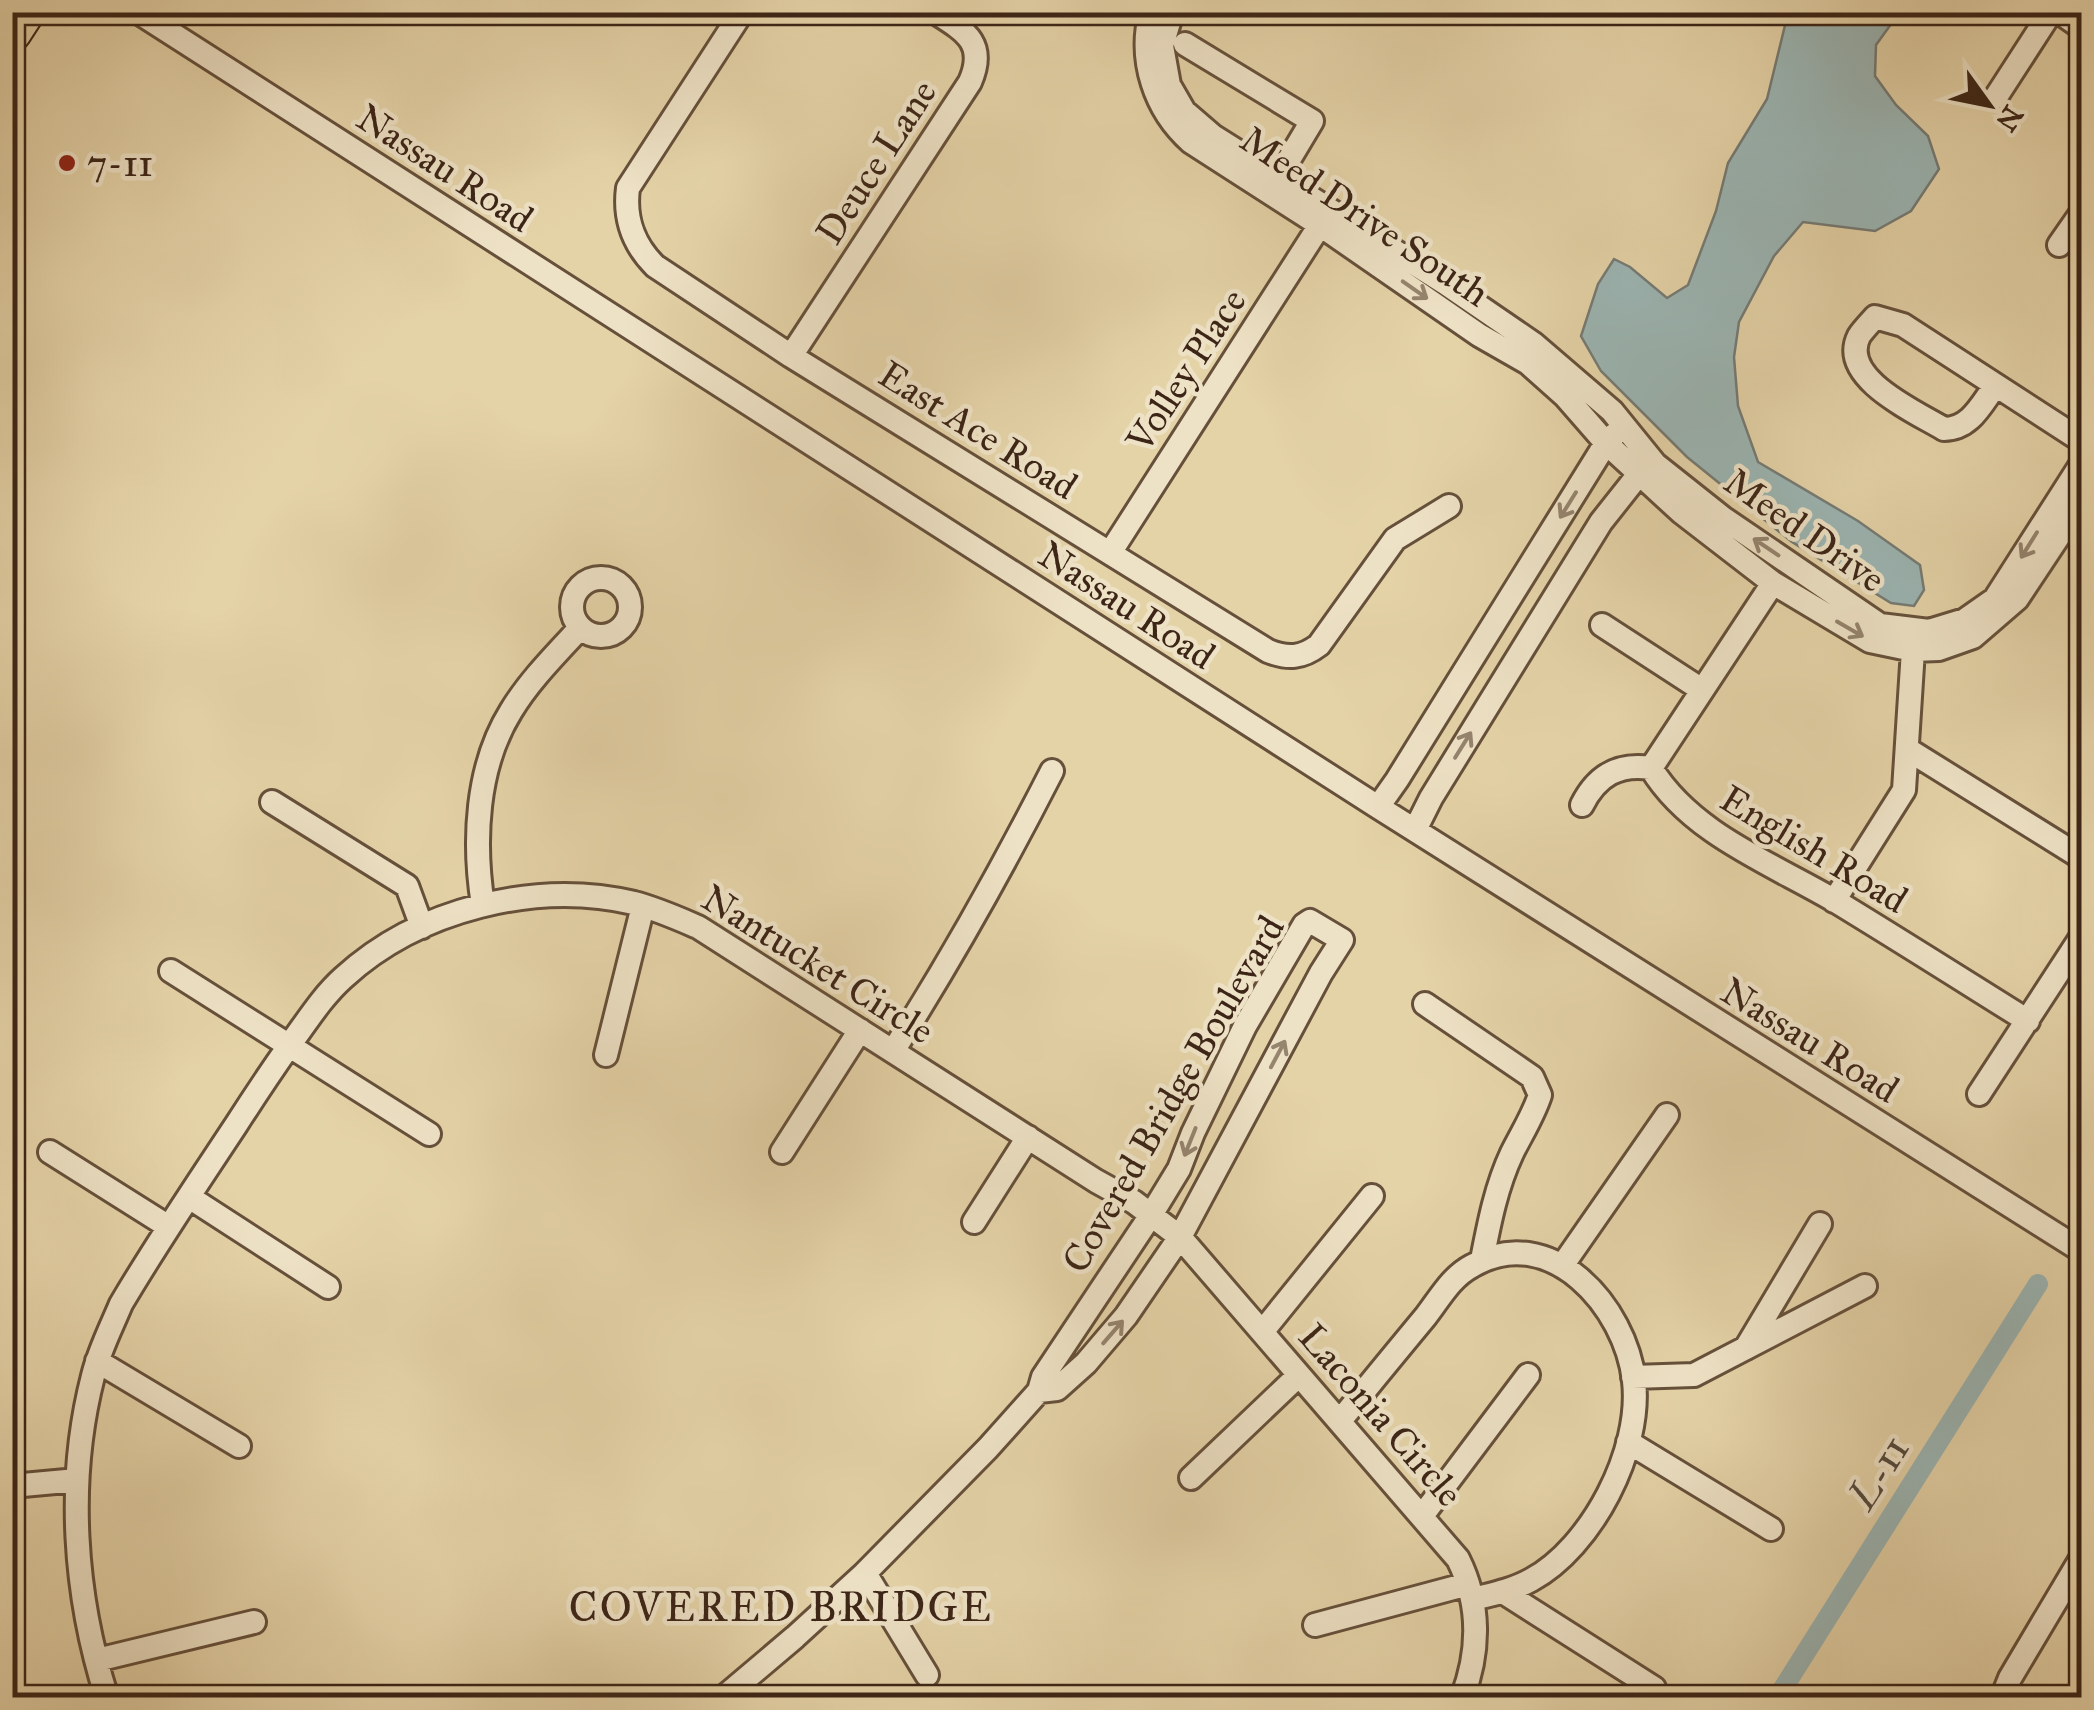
<svg xmlns="http://www.w3.org/2000/svg" width="2094" height="1710" viewBox="0 0 2094 1710" font-family="'IM FELL Great Primer',serif">
<rect width="100%" height="100%" fill="#e5d3a8"/>
<filter id="stains"><feTurbulence type="fractalNoise" baseFrequency=".002" numOctaves="4"/><feColorMatrix values="0 0 0 0 .2 0 0 0 0 .09 0 0 0 0 .02 0 0 0 .5 -.17"/></filter>
<radialGradient id="worn" r=".72"><stop offset=".6" stop-color="#630" stop-opacity="0"/><stop offset="1" stop-color="#630" stop-opacity=".3"/></radialGradient>
<!-- water -->
<path fill="#9bb5b3" stroke="#757b75" stroke-width="2.5" d="M 1788,13 L 1899,13 L 1876,45 L 1875,76 L 1896,105 L 1928,136 L 1939,169 L 1911,211 L 1875,231 L 1803,222 L 1774,256 L 1739,322 L 1734,357 L 1738,406 L 1758,462 L 1858,521 L 1920,565 L 1924,590 L 1914,606 L 1891,603 L 1792,542 L 1687,457 L 1601,371 L 1581,336 L 1598,284 L 1614,259 L 1630,267 L 1667,298 L 1688,285 L 1716,211 L 1728,163 L 1767,99 Z"/>
<g fill="none" stroke-linecap="round" stroke-linejoin="round">
<!-- canal -->
<path stroke="#9bb5b3" stroke-width="20" d="M 1777,1698 L 2038,1284"/>
<!-- street casing -->
<g stroke="#66503b" stroke-width="28">
<path id="street" d="M 138,12 L 1378,807 L 2082,1251
M 742,12 L 628,188 C 624,219 633,244 655,266 L 791,356 L 1268,651 C 1288,659 1302,658 1319,645 L 1395,539 L 1449,506
M 1151,12 C 1138,60 1155,110 1191,142 L 1320,225 L 1479,335 L 1528,363 L 1565,396 L 1606,443 L 1681,512 L 1773,583 L 1870,641 L 1913,650 L 1939,649 L 1973,637 L 2017,599 L 2082,501
M 1172,12 L 1162,46 L 1169,85 L 1184,111 L 1213,136 L 1445,283 L 1534,344 L 1612,411 L 1655,464 L 1723,518 L 1880,625 L 1929,631 L 1965,620 L 1995,599 L 2082,463
M 2059,12 L 2082,28
M 1185,44 L 1312,121 L 1272,188
M 1996,97 L 2051,12
M 2059,245 L 2082,212
M 791,356 L 970,82 C 987,43 965,31 935,12
M 1995,386 C 1981,405 1970,429 1944,429 C 1916,412 1838,378 1859,336 C 1863,330 1870,323 1875,317 L 1903,325 L 2082,441
M 1110,553 L 1320,225
M572 607a29 29 0 1 1 58 0a29 29 0 1 1-58 0Z
M 1602,625 L 1702,690
M 1907,749 L 2082,858
M 1651,768 L 1773,583
M 272,802 L 407,886 L 422,927
M 1582,805 C 1597,775 1619,763 1651,768 C 1691,834 1773,864 1837,902 C 1901,941 1964,981 2028,1021
M 1378,807 L 1397,780 L 1606,443 L 1614,435
M 1415,830 L 1431,798 L 1601,522 L 1639,474 L 1652,466
M 1834,901 L 1904,790 L 1913,650
M 483,905 C 473,842 476,767 511,711 C 529,681 556,654 580,628
M 171,971 L 429,1134
M 1425,1004 L 1532,1077 L 1540,1095 C 1533,1116 1522,1133 1512,1153 C 1496,1187 1489,1224 1482,1260
M 893,1051 C 951,960 1003,867 1052,771
M 606,1055 L 643,906
M 1979,1094 L 2082,936
M 50,1152 L 169,1227
M 782,1152 L 860,1030
M 189,1197 L 328,1287
M 974,1222 L 1028,1137
M 1562,1266 L 1667,1115
M 1262,1332 L 1372,1196
M 1746,1348 L 1820,1224
M 97,1361 L 239,1446
M 1633,1377 L 1694,1375 L 1865,1286
M 1340,1421 C 1368,1386 1397,1351 1426,1316 C 1440,1298 1451,1277 1472,1266 C 1550,1220 1626,1307 1634,1381 C 1642,1450 1592,1547 1531,1580 C 1513,1590 1493,1594 1473,1599
M 1628,1442 L 1771,1529
M 1191,1478 L 1299,1375
M 12,1486 L 77,1480
M 1422,1516 L 1528,1375
M 865,1573 L 927,1675
M 1503,1592 L 1654,1688
M 1315,1625 L 1468,1584
M 97,1660 L 254,1622
M 107,1698 C 74,1595 66,1481 93,1376 C 99,1351 111,1328 121,1304 C 157,1243 197,1184 236,1125 C 254,1097 272,1070 291,1043 C 308,1020 322,997 343,978 C 418,909 536,880 634,903 C 657,909 677,918 698,927 L 1096,1181 L 1134,1202 L 1180,1237 L 1458,1559 C 1480,1603 1480,1651 1462,1698
M 723,1698 L 795,1637 L 865,1573 L 988,1448 L 1039,1391 L 1043,1377 L 1151,1215 L 1179,1169 L 1193,1133 L 1245,1026 L 1304,925 L 1310,921 L 1342,940 L 1321,973 L 1180,1237 L 1126,1316 L 1086,1363 L 1057,1389 L 1039,1391
M 2002,1698 L 2010,1678 L 2082,1557"/>
</g>
<!-- primary casing -->
<g stroke="#3c2517" stroke-width="42">
<path id="primary" d="M 12,32 L 25,12"/>
</g>
<!-- street -->
<use href="#street" stroke="#eee2c6" stroke-width="22"/>
<!-- primary -->
<use href="#primary" stroke="#e5d3a8" stroke-width="38"/>
</g>
<!-- one-way arrows -->
<defs><path id="oneway-shaft" d="M-6 0H5M1.5-3L5.5 0L1.5 3" fill="none" stroke-width="1.6" stroke-linecap="round" stroke-linejoin="round" transform="scale(2.5)"/></defs>
<g stroke="#95846e">
<use href="#oneway-shaft" transform="translate(1415 290) rotate(35)"/>
<use href="#oneway-shaft" transform="translate(1568 505) rotate(122)"/>
<use href="#oneway-shaft" transform="translate(2029 545) rotate(122)"/>
<use href="#oneway-shaft" transform="translate(1766 547) rotate(-146)"/>
<use href="#oneway-shaft" transform="translate(1850 629) rotate(30)"/>
<use href="#oneway-shaft" transform="translate(1463 745) rotate(-58)"/>
<use href="#oneway-shaft" transform="translate(1278 1054) rotate(-62)"/>
<use href="#oneway-shaft" transform="translate(1190 1142) rotate(112)"/>
<use href="#oneway-shaft" transform="translate(1113 1332) rotate(-49)"/>
</g>
<!-- markers -->
<circle fill="#8f2418" stroke="#eee2c6" stroke-width="4" cx="67" cy="163" r="10"/>
<g text-anchor="middle" stroke-width="9" stroke-linejoin="round" paint-order="stroke">
<!-- street labels -->
<g font-size="38" fill="#3c2517" stroke="#eee2c6">
<text transform="translate(876 162) rotate(-57)" y="13">Deuce Lane</text>
<text transform="translate(445 168) rotate(33)" y="13">Nassau Road</text>
<text transform="translate(1365 216) rotate(34)" y="13">Meed Drive South</text>
<text transform="translate(1186 370) rotate(-57)" y="13">Volley Place</text>
<text transform="translate(978 430) rotate(32)" y="13">East Ace Road</text>
<text transform="translate(1805 530) rotate(35)" y="13">Meed Drive</text>
<text transform="translate(1127 605) rotate(33)" y="13">Nassau Road</text>
<text transform="translate(1814 849) rotate(31)" y="13">English Road</text>
<text transform="translate(818 964) rotate(32)" y="13">Nantucket Circle</text>
<text transform="translate(1810 1040) rotate(32)" y="13">Nassau Road</text>
<text transform="translate(1173 1094) rotate(-60)" y="13">Covered Bridge Boulevard</text>
<text transform="translate(1381 1415) rotate(49)" y="13">Laconia Circle</text>
</g>
<!-- poi labels -->
<g font-size="38" fill="#3c2517" stroke="#eee2c6" text-anchor="start">
<text x="87" y="176">7-11</text>
</g>
<!-- water labels -->
<g font-size="40" font-style="italic" fill="#54493e" stroke="#eee2c6">
<text transform="translate(1878 1472) rotate(-58)" y="14">L-11</text>
</g>
<!-- quarter labels -->
<g font-size="42" letter-spacing="2.5" fill="#3c2517" stroke="#eee2c6">
<text x="781" y="1621">COVERED BRIDGE</text>
</g>
</g>
<!-- margin -->
<rect width="2094" height="1710" fill="none" stroke="#e5d3a8" stroke-width="50"/>
<rect x="15" y="15" width="2064" height="1680" fill="none" stroke="#3c2517" stroke-width="5"/>
<rect x="25" y="25" width="2044" height="1660" fill="none" stroke="#3c2517" stroke-width="2.5"/>
<!-- north arrow -->
<g transform="translate(1989 105) rotate(123)" stroke="#eee2c6" stroke-width="8" paint-order="stroke">
<path d="M0-8L18 38L0 25L-18 38Z" fill="#3c2517"/>
<text y="-15" font-size="28" font-weight="bold" text-anchor="middle" fill="#3c2517">N</text>
</g>
<rect width="100%" height="100%" filter="url(#stains)"/>
<rect width="100%" height="100%" fill="url(#worn)"/>
</svg>
